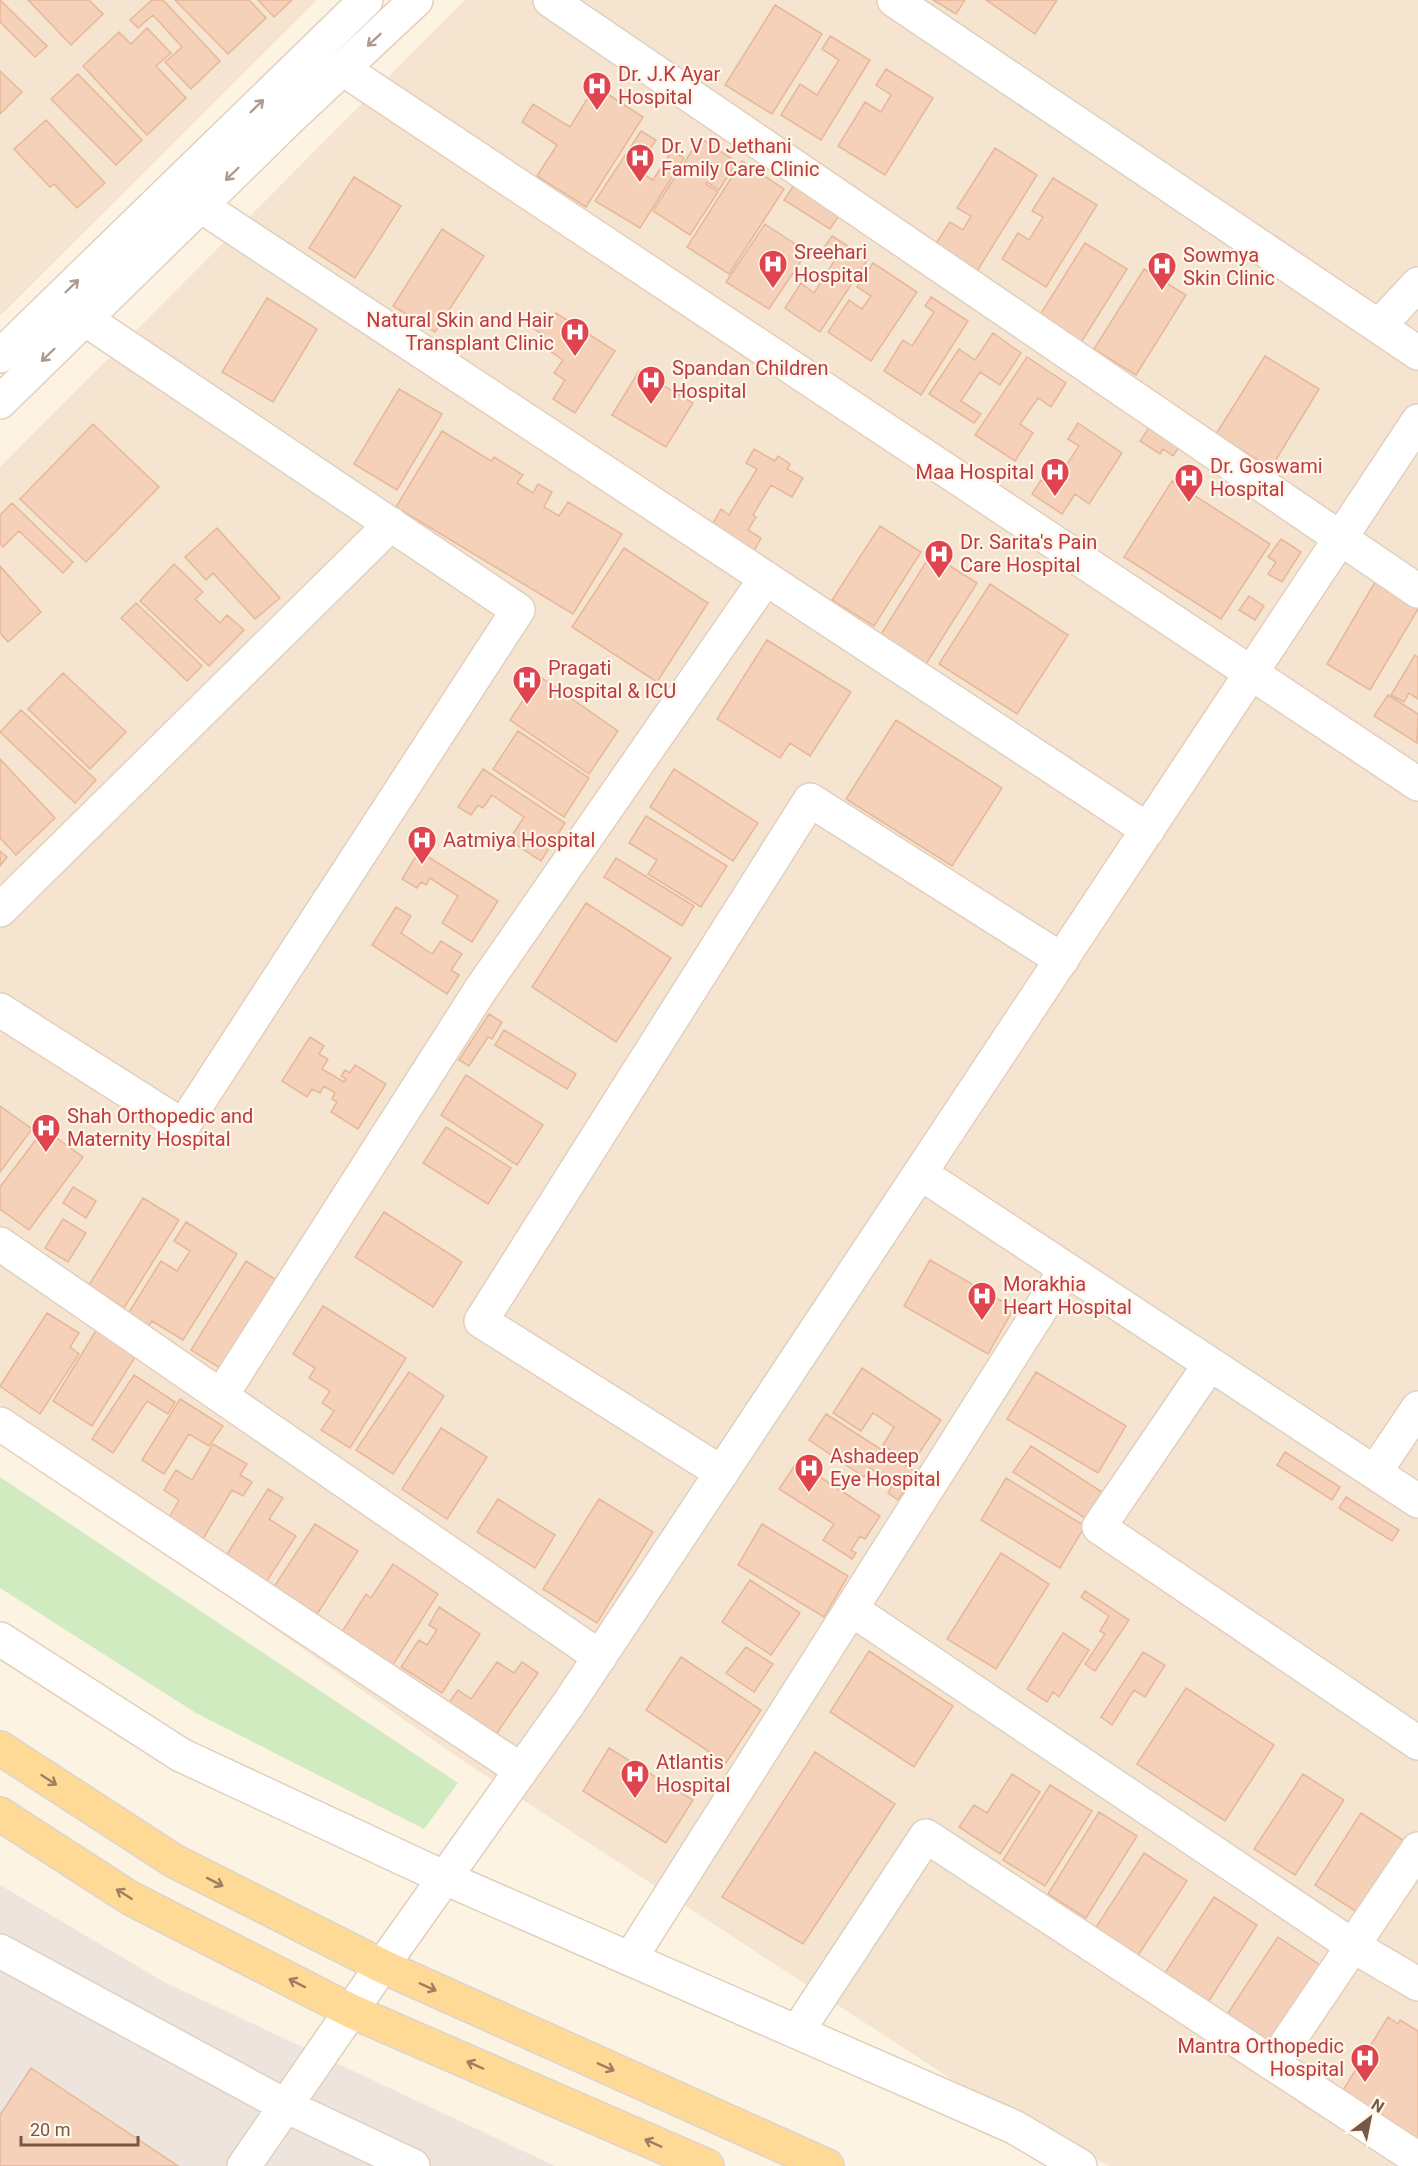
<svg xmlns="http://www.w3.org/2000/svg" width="1418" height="2166" viewBox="0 0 1418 2166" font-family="Roboto,sans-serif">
<rect width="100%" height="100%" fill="#fdf3e2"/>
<!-- residential -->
<path fill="#f5e5d0" d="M 0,0 L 317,0 L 0,316 Z
M 465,0 L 1418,0 L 1418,2166 L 1109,2166 L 985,2101 L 466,1763 L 0,1437 L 0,467 Z"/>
<!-- industrial -->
<path fill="#ece4dd" d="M 0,1885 L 164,1982 L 555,2166 L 0,2166 Z"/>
<!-- green -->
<path fill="#d1ebc0" d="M 0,1477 L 458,1783 L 424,1829 L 196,1713 L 0,1588 Z"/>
<!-- building -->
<path fill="#f4d1b8" stroke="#e7b798" stroke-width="1.5" d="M 0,0 L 47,46 L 35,57 L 0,22 Z
M 28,0 L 89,0 L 103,14 L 71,45 Z
M 152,0 L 163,0 L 220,61 L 191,89 L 165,62 L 182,47 L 153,15 L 138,28 L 130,20 Z
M 175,0 L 249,0 L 266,18 L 228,54 Z
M 258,0 L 292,0 L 274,17 Z
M 933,0 L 965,0 L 956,14 Z
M 986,0 L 1057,0 L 1035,34 Z
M 775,5 L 822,34 L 772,114 L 725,85 Z
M 147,28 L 171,53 L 156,66 L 186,98 L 147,135 L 83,66 L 119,32 L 131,44 Z
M 830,36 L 870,60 L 821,140 L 781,115 L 800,84 L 817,95 L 839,60 L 822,49 Z
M 886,69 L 933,98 L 885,175 L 838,146 L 865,102 L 881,112 L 891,95 L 876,85 Z
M 0,71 L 22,92 L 0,114 Z
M 78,74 L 142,140 L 116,165 L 51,99 Z
M 595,86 L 643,117 L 586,207 L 537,176 L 557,145 L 522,122 L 533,104 L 570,127 Z
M 46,120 L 105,183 L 77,208 L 54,184 L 50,187 L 14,149 Z
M 641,131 L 656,140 L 636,170 L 653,180 L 672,151 L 684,158 L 640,228 L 595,201 Z
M 700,138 L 737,162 L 719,190 L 707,182 L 706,184 L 718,192 L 690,235 L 653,211 Z
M 995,148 L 1037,175 L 977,271 L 935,245 L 950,222 L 963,230 L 971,216 L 957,208 Z
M 742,161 L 784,189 L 729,274 L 687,247 Z
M 354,177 L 401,206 L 355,278 L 309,248 Z
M 1053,178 L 1097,205 L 1046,287 L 1002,259 L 1018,233 L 1029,240 L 1043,217 L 1032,211 Z
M 798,179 L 844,208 L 830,229 L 784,200 Z
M 765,224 L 807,252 L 769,309 L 726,282 Z
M 442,229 L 484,256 L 435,332 L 393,306 Z
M 832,236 L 868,259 L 820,332 L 785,308 L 801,283 L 814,293 L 838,255 L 825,246 Z
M 1085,243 L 1127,269 L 1077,349 L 1035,323 Z
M 873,263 L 917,292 L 871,361 L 828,332 L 849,300 L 862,309 L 871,296 L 857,287 Z
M 1144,269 L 1186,295 L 1136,375 L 1094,349 Z
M 931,297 L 968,321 L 921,395 L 884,371 L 903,340 L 912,346 L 934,312 L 925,306 Z
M 267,298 L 317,329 L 273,402 L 222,372 Z
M 542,312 L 552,318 L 556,313 L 615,351 L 575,413 L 553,399 L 565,380 L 554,373 L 563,360 L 538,343 L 543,335 L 533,328 Z
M 993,333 L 1021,353 L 1000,385 L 980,372 L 961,401 L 981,414 L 974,423 L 929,394 L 959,349 L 975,360 Z
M 1265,356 L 1319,389 L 1271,468 L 1216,434 Z
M 1027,357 L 1066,383 L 1051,407 L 1038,398 L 1020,424 L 1033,433 L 1015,461 L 975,435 Z
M 639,371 L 693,403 L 666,447 L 612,415 Z
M 399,389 L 442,414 L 397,490 L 354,464 Z
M 1155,419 L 1185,438 L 1173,456 L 1163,449 L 1160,454 L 1140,441 Z
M 1078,423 L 1122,453 L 1089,504 L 1075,494 L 1062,514 L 1032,494 L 1041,480 L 1052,487 L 1079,446 L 1068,439 Z
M 93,424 L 159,487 L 86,562 L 20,499 Z
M 442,431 L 491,461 L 494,457 L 523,475 L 517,483 L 533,493 L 538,484 L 552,492 L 544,507 L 559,516 L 568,502 L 622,534 L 573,614 L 396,507 Z
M 754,449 L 775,461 L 778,456 L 790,464 L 787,469 L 803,478 L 792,497 L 771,485 L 753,515 L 756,517 L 748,530 L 761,538 L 754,551 L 712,525 L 721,509 L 729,515 L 757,469 L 746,463 Z
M 1172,481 L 1270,544 L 1221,619 L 1124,557 Z
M 12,503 L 73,562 L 63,573 L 19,531 L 3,547 L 0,544 L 0,515 Z
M 880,526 L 921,552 L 874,626 L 832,600 Z
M 217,528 L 280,598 L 255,619 L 213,573 L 206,580 L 185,557 Z
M 1281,539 L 1301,552 L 1282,582 L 1268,574 L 1276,562 L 1268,557 Z
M 624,548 L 708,603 L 657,682 L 572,627 Z
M 931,554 L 977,583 L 926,664 L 880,636 Z
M 174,564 L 203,592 L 195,599 L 220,623 L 227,615 L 244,630 L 209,666 L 140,601 Z
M 0,566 L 41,612 L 8,642 L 0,633 Z
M 1378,577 L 1418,602 L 1418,609 L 1370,690 L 1327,664 Z
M 990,584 L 1068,635 L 1017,714 L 939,664 Z
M 1249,596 L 1264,606 L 1255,620 L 1239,610 Z
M 136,603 L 202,666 L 187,681 L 121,618 Z
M 767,640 L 851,692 L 810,756 L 790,743 L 780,758 L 717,719 Z
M 1415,655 L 1418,657 L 1418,699 L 1409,693 L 1404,702 L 1391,695 Z
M 63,673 L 126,732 L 90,769 L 28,709 Z
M 539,676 L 618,731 L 589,774 L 510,720 Z
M 1388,695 L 1418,714 L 1417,743 L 1374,716 Z
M 21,710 L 96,780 L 75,803 L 0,732 Z
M 896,720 L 1002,788 L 952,866 L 846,799 Z
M 518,731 L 589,778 L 564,817 L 493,769 Z
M 0,759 L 55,818 L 16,855 L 0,838 Z
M 483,769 L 565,823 L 541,861 L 509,840 L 524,817 L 492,795 L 483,808 L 478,805 L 471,815 L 458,807 Z
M 674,769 L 758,823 L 733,861 L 650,807 Z
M 646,816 L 727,866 L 701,907 L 648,874 L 657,860 L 629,843 Z
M 0,851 L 7,857 L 0,866 Z
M 419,851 L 498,901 L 472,942 L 442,923 L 458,896 L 430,878 L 426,885 L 421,882 L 417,888 L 402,879 Z
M 616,858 L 694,906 L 682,926 L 604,877 Z
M 586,903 L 671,958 L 616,1042 L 532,987 Z
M 396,907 L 411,916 L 401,933 L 432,954 L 441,941 L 462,954 L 451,970 L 459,975 L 447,994 L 372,945 Z
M 489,1014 L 502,1022 L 492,1039 L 488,1037 L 469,1066 L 459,1060 Z
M 504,1030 L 576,1074 L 567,1089 L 495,1045 Z
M 310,1037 L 324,1046 L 319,1054 L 328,1059 L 322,1069 L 344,1082 L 346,1079 L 341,1076 L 345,1070 L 350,1073 L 355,1065 L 386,1084 L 358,1129 L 331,1112 L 337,1102 L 332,1099 L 335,1093 L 324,1086 L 320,1093 L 312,1089 L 307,1097 L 282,1081 Z
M 466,1075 L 543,1125 L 517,1165 L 441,1115 Z
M 0,1106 L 32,1129 L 0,1172 Z
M 446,1127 L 511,1168 L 488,1204 L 423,1163 Z
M 44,1129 L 83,1157 L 29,1230 L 0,1209 L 0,1187 Z
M 73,1187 L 96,1201 L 86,1218 L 63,1203 Z
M 143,1198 L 179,1220 L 124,1308 L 89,1285 Z
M 384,1212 L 462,1262 L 433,1307 L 355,1257 Z
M 63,1219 L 86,1233 L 68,1262 L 45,1248 Z
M 186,1222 L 237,1254 L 183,1340 L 152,1321 L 146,1330 L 126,1317 L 161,1261 L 177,1271 L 190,1251 L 174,1241 Z
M 930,1260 L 1014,1308 L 988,1354 L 904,1306 Z
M 246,1261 L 278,1281 L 223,1370 L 191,1350 Z
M 323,1306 L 406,1358 L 350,1448 L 321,1430 L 334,1411 L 322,1403 L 330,1391 L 309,1378 L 315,1368 L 293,1354 Z
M 47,1313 L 79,1333 L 70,1347 L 79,1354 L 40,1414 L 0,1386 Z
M 97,1329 L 137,1354 L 92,1426 L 53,1401 Z
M 862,1368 L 941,1420 L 912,1464 L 883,1445 L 894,1427 L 873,1413 L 861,1431 L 833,1413 Z
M 409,1372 L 444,1396 L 393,1474 L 356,1450 Z
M 1036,1372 L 1126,1426 L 1098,1473 L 1007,1419 Z
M 134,1375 L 175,1402 L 168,1414 L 147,1401 L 113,1453 L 92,1439 Z
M 180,1399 L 223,1426 L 209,1446 L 189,1434 L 164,1474 L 142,1460 Z
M 826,1414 L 916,1472 L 898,1500 L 888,1493 L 893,1484 L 870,1468 L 864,1477 L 809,1440 Z
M 441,1428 L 487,1457 L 447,1519 L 402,1489 Z
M 213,1444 L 247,1464 L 240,1475 L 252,1482 L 243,1496 L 232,1490 L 197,1549 L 163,1528 L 179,1500 L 164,1490 L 176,1470 L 192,1480 Z
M 1031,1446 L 1108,1496 L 1091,1522 L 1013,1472 Z
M 1285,1452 L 1340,1487 L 1332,1500 L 1277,1465 Z
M 797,1462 L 880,1516 L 865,1539 L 860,1536 L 851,1550 L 856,1553 L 852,1559 L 823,1540 L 834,1524 L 779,1489 Z
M 1006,1478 L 1085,1526 L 1060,1568 L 981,1520 Z
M 268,1489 L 283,1498 L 269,1519 L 296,1536 L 261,1590 L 221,1564 Z
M 1346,1497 L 1399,1530 L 1392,1541 L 1339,1508 Z
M 498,1499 L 555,1535 L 535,1568 L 477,1532 Z
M 599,1499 L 653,1532 L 597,1623 L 543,1589 Z
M 315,1524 L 358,1551 L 317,1614 L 274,1587 Z
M 762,1524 L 848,1576 L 824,1617 L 738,1565 Z
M 1001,1553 L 1049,1584 L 996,1669 L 947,1639 Z
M 393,1564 L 438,1594 L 389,1671 L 338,1638 L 366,1594 L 371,1598 Z
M 750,1580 L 800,1613 L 771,1655 L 722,1622 Z
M 1085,1591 L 1129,1620 L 1095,1671 L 1085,1664 L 1105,1634 L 1100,1631 L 1109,1616 L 1081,1597 Z
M 439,1607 L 480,1634 L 442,1693 L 401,1667 L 419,1640 L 427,1645 L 437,1630 L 429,1625 Z
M 1063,1633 L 1089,1650 L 1059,1697 L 1053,1692 L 1047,1702 L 1027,1689 Z
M 746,1647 L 773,1664 L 754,1692 L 726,1673 Z
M 869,1651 L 953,1706 L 914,1767 L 830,1712 Z
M 1143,1652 L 1165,1665 L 1145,1697 L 1134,1690 L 1112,1725 L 1101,1717 Z
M 681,1657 L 761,1710 L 726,1763 L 646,1710 Z
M 497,1662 L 514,1673 L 522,1662 L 538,1673 L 495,1736 L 448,1704 L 458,1690 L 471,1699 Z
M 1186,1688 L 1274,1745 L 1225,1821 L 1137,1764 Z
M 609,1748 L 693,1800 L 666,1843 L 583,1791 Z
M 815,1752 L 895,1804 L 803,1944 L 722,1897 Z
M 1012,1774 L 1040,1792 L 1000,1854 L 959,1827 L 974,1805 L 987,1813 Z
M 1303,1774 L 1344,1800 L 1295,1875 L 1254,1849 Z
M 1050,1785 L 1092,1811 L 1045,1886 L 1003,1860 Z
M 1099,1812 L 1137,1836 L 1086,1918 L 1048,1894 Z
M 1361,1813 L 1409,1844 L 1363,1916 L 1315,1885 Z
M 1144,1853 L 1187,1881 L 1137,1957 L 1095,1929 Z
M 1214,1897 L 1257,1925 L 1207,2004 L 1163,1976 Z
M 1278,1937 L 1326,1969 L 1274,2047 L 1226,2016 Z
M 1388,2017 L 1398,2024 L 1400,2020 L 1418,2031 L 1418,2140 L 1342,2092 Z
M 31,2068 L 178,2166 L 0,2166 L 0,2115 Z"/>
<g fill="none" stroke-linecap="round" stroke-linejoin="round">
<!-- minor casing -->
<g stroke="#e2cfbd" stroke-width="36">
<path id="minor" d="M 550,0 L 1418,591
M 894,0 L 1418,353
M 343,69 L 1418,784
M 201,206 L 1148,830
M 1379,326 L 1418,284
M 0,356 L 366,0
M 0,402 L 288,120 L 416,0
M 0,910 L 391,524
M 0,1010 L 183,1126 L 518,610 L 85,319
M 920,1173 L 1418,1501
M 0,1244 L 600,1657
M 1210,1364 L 1099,1527 L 1418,1743
M 221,1396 L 481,989 L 766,578
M 0,1424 L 521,1770
M 1375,1472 L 1418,1408
M 722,1473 L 481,1321 L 810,800 L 1062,960
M 851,1609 L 1353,1946 L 1418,1984
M 0,1639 L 181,1755 L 445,1878 L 1014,2127 L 1080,2166
M 0,1951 L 286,2106 L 413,2166
M 630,1959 L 1066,1269
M 797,2032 L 926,1836 L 1418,2159
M 1273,2064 L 1418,1849
M 244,2166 L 382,1966 L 569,1703 L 1418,421"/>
</g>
<!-- major casing -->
<g stroke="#dbd4cf" stroke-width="36">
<path id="major" d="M 0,1748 L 174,1861 L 382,1966 L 827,2166
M 0,1814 L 130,1898 L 351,2011 L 707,2166"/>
</g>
<!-- minor -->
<use href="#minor" stroke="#fff" stroke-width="33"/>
<!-- major -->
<use href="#major" stroke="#ffda97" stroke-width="33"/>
</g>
<!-- one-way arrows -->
<defs><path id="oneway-shaft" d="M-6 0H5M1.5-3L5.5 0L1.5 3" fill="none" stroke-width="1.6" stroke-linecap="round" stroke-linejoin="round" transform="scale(1.5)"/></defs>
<g stroke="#ad9b91">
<use href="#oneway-shaft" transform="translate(374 40) rotate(137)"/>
<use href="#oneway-shaft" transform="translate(257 106) rotate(-44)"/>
<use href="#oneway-shaft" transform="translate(232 174) rotate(136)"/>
<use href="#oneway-shaft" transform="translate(72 286) rotate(-44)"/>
<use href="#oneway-shaft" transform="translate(48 355) rotate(136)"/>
</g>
<g stroke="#9f7f5f">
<use href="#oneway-shaft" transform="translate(49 1780) rotate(33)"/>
<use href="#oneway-shaft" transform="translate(215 1882) rotate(27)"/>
<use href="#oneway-shaft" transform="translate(124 1894) rotate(-148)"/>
<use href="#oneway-shaft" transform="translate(297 1983) rotate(-153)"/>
<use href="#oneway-shaft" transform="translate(428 1987) rotate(24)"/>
<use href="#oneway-shaft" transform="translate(475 2065) rotate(-156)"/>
<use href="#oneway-shaft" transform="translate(606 2067) rotate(24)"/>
<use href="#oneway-shaft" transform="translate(653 2143) rotate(-156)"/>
</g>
<!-- icons -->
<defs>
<g id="hospital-pin" transform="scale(1.5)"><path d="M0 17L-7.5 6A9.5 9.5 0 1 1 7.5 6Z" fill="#e0444e" stroke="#fff7e9"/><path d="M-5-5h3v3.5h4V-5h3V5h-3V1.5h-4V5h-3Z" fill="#fff"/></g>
</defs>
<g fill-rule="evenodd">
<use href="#hospital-pin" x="597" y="86"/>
<use href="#hospital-pin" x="640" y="158"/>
<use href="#hospital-pin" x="773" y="264"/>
<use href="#hospital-pin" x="1162" y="266"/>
<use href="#hospital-pin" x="575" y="332"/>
<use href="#hospital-pin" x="651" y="380"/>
<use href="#hospital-pin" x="1055" y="472"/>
<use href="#hospital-pin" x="1189" y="478"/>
<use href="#hospital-pin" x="939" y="554"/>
<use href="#hospital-pin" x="527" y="680"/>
<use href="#hospital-pin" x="422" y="840"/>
<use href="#hospital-pin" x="46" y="1128"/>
<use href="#hospital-pin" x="982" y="1296"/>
<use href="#hospital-pin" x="809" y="1468"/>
<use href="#hospital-pin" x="635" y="1774"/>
<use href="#hospital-pin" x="1365" y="2058"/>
</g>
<g text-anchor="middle" stroke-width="4.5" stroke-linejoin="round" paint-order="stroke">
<!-- health labels -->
<g font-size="20" fill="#be3a42" stroke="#fff7e9" text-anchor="start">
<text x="618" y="81">Dr. J.K Ayar<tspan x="618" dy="23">Hospital</tspan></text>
<text x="661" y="153">Dr. V D Jethani<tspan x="661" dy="23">Family Care Clinic</tspan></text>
<text x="794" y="259">Sreehari<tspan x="794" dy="23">Hospital</tspan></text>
<text x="1183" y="262">Sowmya<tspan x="1183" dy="23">Skin Clinic</tspan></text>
<text x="554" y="327" text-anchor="end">Natural Skin and Hair<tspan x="554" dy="23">Transplant Clinic</tspan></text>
<text x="672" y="375">Spandan Children<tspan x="672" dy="23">Hospital</tspan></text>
<text x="1210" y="473">Dr. Goswami<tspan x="1210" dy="23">Hospital</tspan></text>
<text x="1034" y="479" text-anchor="end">Maa Hospital</text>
<text x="960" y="549">Dr. Sarita's Pain<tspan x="960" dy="23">Care Hospital</tspan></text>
<text x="548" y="675">Pragati<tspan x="548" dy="23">Hospital &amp; ICU</tspan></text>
<text x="443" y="847">Aatmiya Hospital</text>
<text x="67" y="1123">Shah Orthopedic and<tspan x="67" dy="23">Maternity Hospital</tspan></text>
<text x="1003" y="1291">Morakhia<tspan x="1003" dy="23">Heart Hospital</tspan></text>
<text x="830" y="1463">Ashadeep<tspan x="830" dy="23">Eye Hospital</tspan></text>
<text x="656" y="1769">Atlantis<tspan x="656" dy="23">Hospital</tspan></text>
<text x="1344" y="2053" text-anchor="end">Mantra Orthopedic<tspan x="1344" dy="23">Hospital</tspan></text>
</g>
</g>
<!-- north arrow -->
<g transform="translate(1370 2118) rotate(32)" stroke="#fff7e9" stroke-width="4.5" paint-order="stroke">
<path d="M0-4.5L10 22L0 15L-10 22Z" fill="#765847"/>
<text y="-9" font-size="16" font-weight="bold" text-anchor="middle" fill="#765847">N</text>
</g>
<!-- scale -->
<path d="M21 2136v9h117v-9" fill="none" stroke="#765847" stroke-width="3"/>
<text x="30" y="2136" font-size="18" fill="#765847" stroke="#fff7e9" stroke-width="4.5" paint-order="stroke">20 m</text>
</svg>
